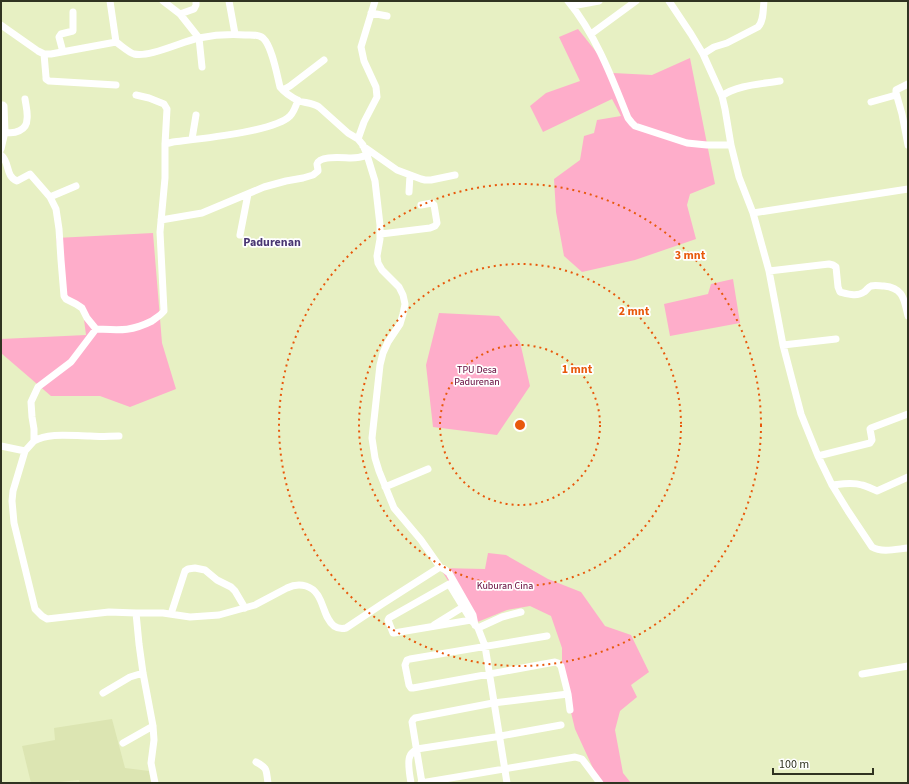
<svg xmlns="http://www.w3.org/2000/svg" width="909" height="784" viewBox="0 0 909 784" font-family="'Source Sans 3',sans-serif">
<rect width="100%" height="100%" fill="#e7f0c3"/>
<!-- built -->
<path fill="#dce5b2" d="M 112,719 L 125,768 L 149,771 L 151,783 L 80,783 L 79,780 L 50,783 L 31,783 L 22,746 L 55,740 L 54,728 Z"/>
<!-- green -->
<path fill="#feadca" d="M 578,29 L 613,73 L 652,75 L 690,58 L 715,184 L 690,194 L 687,205 L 696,239 L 635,260 L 582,272 L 564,256 L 556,212 L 554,179 L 580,160 L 584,136 L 594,133 L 597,120 L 621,116 L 612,99 L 543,132 L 530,106 L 546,93 L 580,81 L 559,37 Z
M 153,233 L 162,343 L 176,389 L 130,407 L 100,396 L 51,396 L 1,353 L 1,339 L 86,335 L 82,304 L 65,295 L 56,238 Z
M 733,279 L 740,323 L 670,336 L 664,304 L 708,294 L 711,284 Z
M 439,313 L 499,316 L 520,342 L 530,386 L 497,435 L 433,427 L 426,365 Z
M 488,553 L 506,555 L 548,579 L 581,592 L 605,626 L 631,635 L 649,672 L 631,685 L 637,697 L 620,711 L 615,730 L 623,773 L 631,783 L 602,783 L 598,779 L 575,729 L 562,675 L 562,648 L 551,616 L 530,606 L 507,610 L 475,623 L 440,568 L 485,569 Z"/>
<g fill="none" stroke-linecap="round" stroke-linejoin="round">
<!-- minor -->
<path stroke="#fff" stroke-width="7" d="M 110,1 L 116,42
M 163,1 L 180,14 L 199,38 L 202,67
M 229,1 L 235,34
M 568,1 C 596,35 612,78 628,118 L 632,123 L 635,126 L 687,143 L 707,145 L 731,145 L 739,177 L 753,213 L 769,271 L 783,345 L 801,414 L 818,456 L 832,485 L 848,511 L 872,547 C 882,553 897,549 908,548
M 669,1 L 691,34 L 703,54 L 722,96 L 725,109 L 731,145
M 572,6 L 599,1
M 371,13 L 387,16
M 180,14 L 194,9 L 196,5 L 196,1
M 1,25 L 38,51 L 44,54 L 51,54 L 116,42 C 122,46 128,52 134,54 C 149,58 183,41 199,38 C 214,35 230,34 245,35 C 251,35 258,34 263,38 C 272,46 277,75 280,87 C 284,92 293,98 299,101 C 306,103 313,103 319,107 L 348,133 L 358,139 L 363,145 L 367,155 L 375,181 L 380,225 L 380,239 L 377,256 L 378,263 L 382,270 L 399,287 L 403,295 L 405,304 L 403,314 L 400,324 L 388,342 L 383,353 L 380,365 L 372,438 L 375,458 L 379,471 L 394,508 L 421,540 L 440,567 L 444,569 L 449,573 L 473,615 L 475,625
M 591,34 L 636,1
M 63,52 L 59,37 L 61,34 L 73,31 L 73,12
M 44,54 L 46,77 L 46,79 L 49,81 L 116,85
M 703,54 L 714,47 L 727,43 L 758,27 C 764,21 763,9 764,1
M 908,84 L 896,90 L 896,93 L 902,114 L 908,145
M 283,90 L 290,86 L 324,60
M 136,95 L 149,98 L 164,104 L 167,109 L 165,144 L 165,178 L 160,232 L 164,311 C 161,315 156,318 152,321 C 130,332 119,330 96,329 L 71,362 L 38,387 L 31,402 L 32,417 L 34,429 L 34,441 L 25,451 L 13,491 L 12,501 L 14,523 L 35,609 L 42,616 L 47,619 L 109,612 L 136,613 L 163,613 L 190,617 L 219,615 L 255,605 L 287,588 C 293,585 299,584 306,586 C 325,592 321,616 334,626 C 337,628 342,629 346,628 L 382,604 L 440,567
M 722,96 C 736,85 763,84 780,81
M 871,102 L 896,95
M 1,105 L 3,105 L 4,106 L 5,132 L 1,149
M 5,132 C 14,134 27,131 27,119 C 28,113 26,106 25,99
M 192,139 L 196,115
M 358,139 L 364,122 L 377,97 L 376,87 L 364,61 L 361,47 L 375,1
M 165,144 L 173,142 C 197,139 274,132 290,116 C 294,112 296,106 298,100
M 363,146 L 397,170 L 421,179 L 425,180 L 431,180 L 455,175
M 1,155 C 10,162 5,176 17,181 L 30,174 L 50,197 L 56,209 L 59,229 L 61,260 L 64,296 L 66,299 L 76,304 L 82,308 L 87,318 L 96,329
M 409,192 L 410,175
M 50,197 L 76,186
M 753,213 L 908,189
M 161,220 L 202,213 L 264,187 L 286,181 L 303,178 L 313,175 L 318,171 C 318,168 317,166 317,164 C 320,155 343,158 351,158 C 357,158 362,157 367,155
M 381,234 L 430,228 L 435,226 L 437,223 L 434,205 L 432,203 L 421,205
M 240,235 L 248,194
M 769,271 L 829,264 L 833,265 L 836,267 L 838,287 L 840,292 C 848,294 857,297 864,292 C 867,290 868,287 871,286 C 875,285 880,286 884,286 C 904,288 904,300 908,316
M 783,345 L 836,339
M 34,441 C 49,432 73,436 90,436 C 99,437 109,436 119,436
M 1,446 L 25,451
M 818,456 L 870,443 L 872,440 L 870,429 L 871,428 L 908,414
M 832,485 C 842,484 852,482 862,485 C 867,486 872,489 877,491 L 908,477
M 385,487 L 428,469
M 136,613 L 139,644 L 143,673 L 153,726 L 154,740 L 151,763 L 155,783
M 171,614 L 185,571 L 188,569 L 195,568 L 205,570 L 217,580 L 231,587 L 235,591 L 245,608
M 471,620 L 394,633 L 393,633 L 388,620 L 389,618 L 449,584 L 471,620 L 478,628 L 485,646 L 507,783
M 434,625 L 463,607
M 478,628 L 502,617 L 521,612
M 547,636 L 410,659 L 407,660 L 405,665 L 409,685 L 411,688 L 413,688 L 555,662 L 558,663 L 561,666 L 568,694 L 570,710
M 862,674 L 908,666
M 103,693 L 130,677 L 143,673
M 123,743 L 153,726
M 256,762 C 268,768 266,770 268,783
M 411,783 C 410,777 407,761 410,756 C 411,753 414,751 417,749 L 495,737 L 561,725
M 421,783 L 575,757 L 582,759 L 600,783
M 422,783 L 412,722 L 413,720 L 415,718 L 493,703 L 568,694"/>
</g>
<!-- distance rings -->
<g fill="none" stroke="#e8590c" stroke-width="2" stroke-dasharray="2 4">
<circle cx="520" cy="425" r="80"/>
<circle cx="520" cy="425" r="161"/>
<circle cx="520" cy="425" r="241"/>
</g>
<g text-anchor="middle" stroke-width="3.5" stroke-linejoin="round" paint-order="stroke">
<!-- park labels -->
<g font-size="10" fill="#600035" stroke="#fff">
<text x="477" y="373">TPU Desa<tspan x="477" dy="12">Padurenan</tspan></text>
<text x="505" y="589">Kuburan Cina</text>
</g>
<!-- quarter labels -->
<g font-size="12" font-weight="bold" fill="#493672" stroke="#fff">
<text x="272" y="246">Padurenan</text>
</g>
</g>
<circle cx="520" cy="425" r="6" fill="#e8590c" stroke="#fff" stroke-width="2"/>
<g font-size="12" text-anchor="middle" font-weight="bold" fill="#e8590c" stroke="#fff" stroke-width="3.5" stroke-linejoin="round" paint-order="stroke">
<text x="690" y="259">3 mnt</text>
<text x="634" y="315">2 mnt</text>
<text x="577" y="373">1 mnt</text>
</g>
<!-- border -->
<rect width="909" height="784" fill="none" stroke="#303321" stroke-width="4"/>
<!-- scale -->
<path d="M773 768v6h100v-6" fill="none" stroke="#303321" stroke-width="2"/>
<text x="779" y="768" font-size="12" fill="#303321" stroke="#ffffff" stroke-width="3" paint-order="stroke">100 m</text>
</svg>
